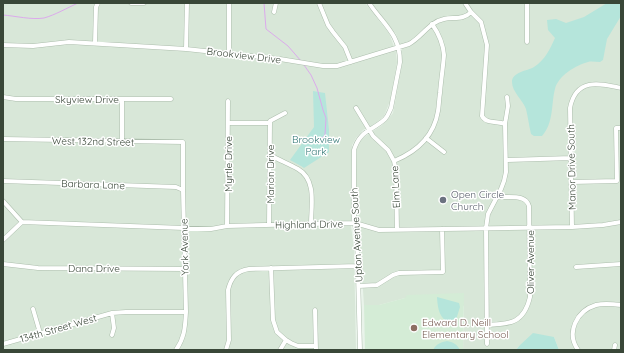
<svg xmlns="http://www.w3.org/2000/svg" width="624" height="353" viewBox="0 0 624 353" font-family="Quicksand,sans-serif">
<rect width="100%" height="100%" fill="#e9f3ea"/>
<!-- residential -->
<path fill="#d8e7d8" d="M 3,3 L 365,3 L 389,33 L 396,52 L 397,63 L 390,101 L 384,116 L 376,123 L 363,130 L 356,138 L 352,145 L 351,182 L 351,226 L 354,249 L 356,350 L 3,350 Z
M 372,3 L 621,3 L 621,350 L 559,350 L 554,337 L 519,346 L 516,350 L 463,350 L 464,306 L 405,298 L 379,305 L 364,305 L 359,231 L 354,215 L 357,148 L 361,140 L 367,135 L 381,126 L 389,118 L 393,113 L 402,64 L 402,50 L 396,34 Z"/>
<!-- education -->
<path fill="#d4ecd6" d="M 464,293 L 463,350 L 365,350 L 364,305 L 379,305 L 405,298 L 407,295 Z"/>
<!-- green -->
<path fill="#b5e5db" d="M 607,3 L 621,3 L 621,16 L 607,39 L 603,60 L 600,62 C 596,62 591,61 588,62 C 576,65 558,76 555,89 C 551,104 554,123 542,136 L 534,136 L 531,134 C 529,126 528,117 526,109 C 523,100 512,92 512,82 C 512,72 527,71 534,67 C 545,60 550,49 555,38 L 548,30 L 547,20 L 556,19 L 566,23 L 584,17 Z
M 313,91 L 325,93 L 329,130 L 329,152 L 304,168 L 301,166 L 290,160 L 314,127 Z
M 437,297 L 459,303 L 460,307 L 454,326 C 440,319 438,312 437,297 Z
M 533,333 L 554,337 L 559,350 L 516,350 L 519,346 Z
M 447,341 C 453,342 457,344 460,350 L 433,350 C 436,344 441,342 447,341 Z"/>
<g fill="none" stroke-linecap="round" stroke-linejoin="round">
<!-- stream -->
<path stroke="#dcaaec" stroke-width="1" d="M 264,3 L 266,29 L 288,46 L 301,61
M 3,15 C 16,16 31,20 44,18 C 55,15 67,8 78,3
M 304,65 L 311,75 L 317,88 L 323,110 L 326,118 L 325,135 L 318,142"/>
<!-- minor casing -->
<g stroke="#adbead" stroke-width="5">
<path id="minor" d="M 131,3 L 144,3
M 319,3 L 328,25 L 333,32 L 345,47 L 351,62
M 465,3 L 471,12 L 481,22 L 487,45 L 482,116 C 486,124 497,121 505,124 L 506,172 L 504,181 L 501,189 L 488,214 L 486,228 L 487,344
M 527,3 L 527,42
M 274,12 L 276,3
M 95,43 L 96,7 L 98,3
M 3,45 L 33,46 L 69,42 L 186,49 L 280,59 L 323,66 L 337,66 L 409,44 C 422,37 429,22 444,19 C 454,17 464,20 471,12
M 186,49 L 187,3
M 229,53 L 229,3
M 3,97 L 16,99 L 171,99
M 122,99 L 122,141
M 356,108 L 373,136 L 388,150 L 394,161 L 396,172 L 397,230
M 228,123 L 270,123 L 270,121 L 285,113
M 505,124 L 508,106 L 507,97
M 426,138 L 444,152
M 3,139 L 183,142 L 183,190 L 186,312 C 185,327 185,337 176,350
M 270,155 C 279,160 289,164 298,169 C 317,180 311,206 311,224
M 506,160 L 571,158
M 394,161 C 416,152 434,136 438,111 C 439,105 439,99 440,93 C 441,80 443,68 444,55 C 443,43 439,34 432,24
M 3,181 L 176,187 L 183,190
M 572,182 L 617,181 L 616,128 L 621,128
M 3,201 L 22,222
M 269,225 L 270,123
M 227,226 L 228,101
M 572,227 L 570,108 C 576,78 598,83 621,88
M 3,240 L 22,222 L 211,229 L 227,226 L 355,223 L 379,230 L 572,227 L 603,225 L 621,222
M 3,264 L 38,268 L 185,269
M 576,267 L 621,264
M 271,268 L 273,320 L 277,332 L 286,340 L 291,343 L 298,346 L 315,346
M 359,286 L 377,285 L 393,275 L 399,273 L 443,272 L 442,229
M 33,309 L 40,333
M 315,310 L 316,350
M 487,325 C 511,324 524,323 530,297 L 529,206 C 525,193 508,199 497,196
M 112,335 L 114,328 L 112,313
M 3,344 L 112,313 L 126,312 L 186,312
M 226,350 L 229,340 L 228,290 C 231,278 236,271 249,269 L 358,266
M 280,350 L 286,340
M 360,350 L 357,236 L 354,219 L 354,150 C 360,130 372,131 385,119 C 388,116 389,112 391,108 L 400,62 C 400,34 383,24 369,3
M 578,350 C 566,333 576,311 596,305 C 604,303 613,304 621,305
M 614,350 L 615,345"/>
</g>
<!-- minor -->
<use href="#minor" stroke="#fff" stroke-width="4"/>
</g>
<!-- markers -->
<circle fill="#6b7280" stroke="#fff" stroke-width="1.5" cx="443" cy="200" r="4"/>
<circle fill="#8d6e63" stroke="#fff" stroke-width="1.5" cx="414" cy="328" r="4"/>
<g text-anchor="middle" stroke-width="3" stroke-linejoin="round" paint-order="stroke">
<!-- street labels -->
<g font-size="10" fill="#394738" stroke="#fff">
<text transform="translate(244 55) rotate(7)" y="4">Brookview Drive</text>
<text x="87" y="103">Skyview Drive</text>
<text transform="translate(93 141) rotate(1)" y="4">West 132nd Street</text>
<text transform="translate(228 164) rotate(-90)" y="4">Myrtle Drive</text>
<text transform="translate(571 167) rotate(-91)" y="4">Manor Drive South</text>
<text transform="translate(270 174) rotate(-90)" y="4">Marion Drive</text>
<text transform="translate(93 184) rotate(2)" y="4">Barbara Lane</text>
<text transform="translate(395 187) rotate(-93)" y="4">Elm Lane</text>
<text transform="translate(309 224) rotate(-1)" y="4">Highland Drive</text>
<text transform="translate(356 235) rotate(-93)" y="4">Upton Avenue South</text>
<text transform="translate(184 247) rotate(-91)" y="4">York Avenue</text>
<text transform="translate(530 262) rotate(-90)" y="4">Oliver Avenue</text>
<text x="94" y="272">Dana Drive</text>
<text transform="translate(58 328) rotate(-16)" y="4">134th Street West</text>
</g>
<!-- park labels -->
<g font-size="10" fill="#2f7573" stroke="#fff">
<text x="316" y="143">Brookview<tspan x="316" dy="12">Park</tspan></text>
</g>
<!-- worship labels -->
<g font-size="10" fill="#5b616d" stroke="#fff" text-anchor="start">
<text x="451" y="198">Open Circle<tspan x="451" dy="12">Church</tspan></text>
</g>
<!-- education labels -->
<g font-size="10" fill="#785e54" stroke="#fff" text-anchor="start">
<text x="422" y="326">Edward D. Neill<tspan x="422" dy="12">Elementary School</tspan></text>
</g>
</g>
<!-- border -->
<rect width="624" height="353" fill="none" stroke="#394738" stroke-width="8"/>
</svg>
